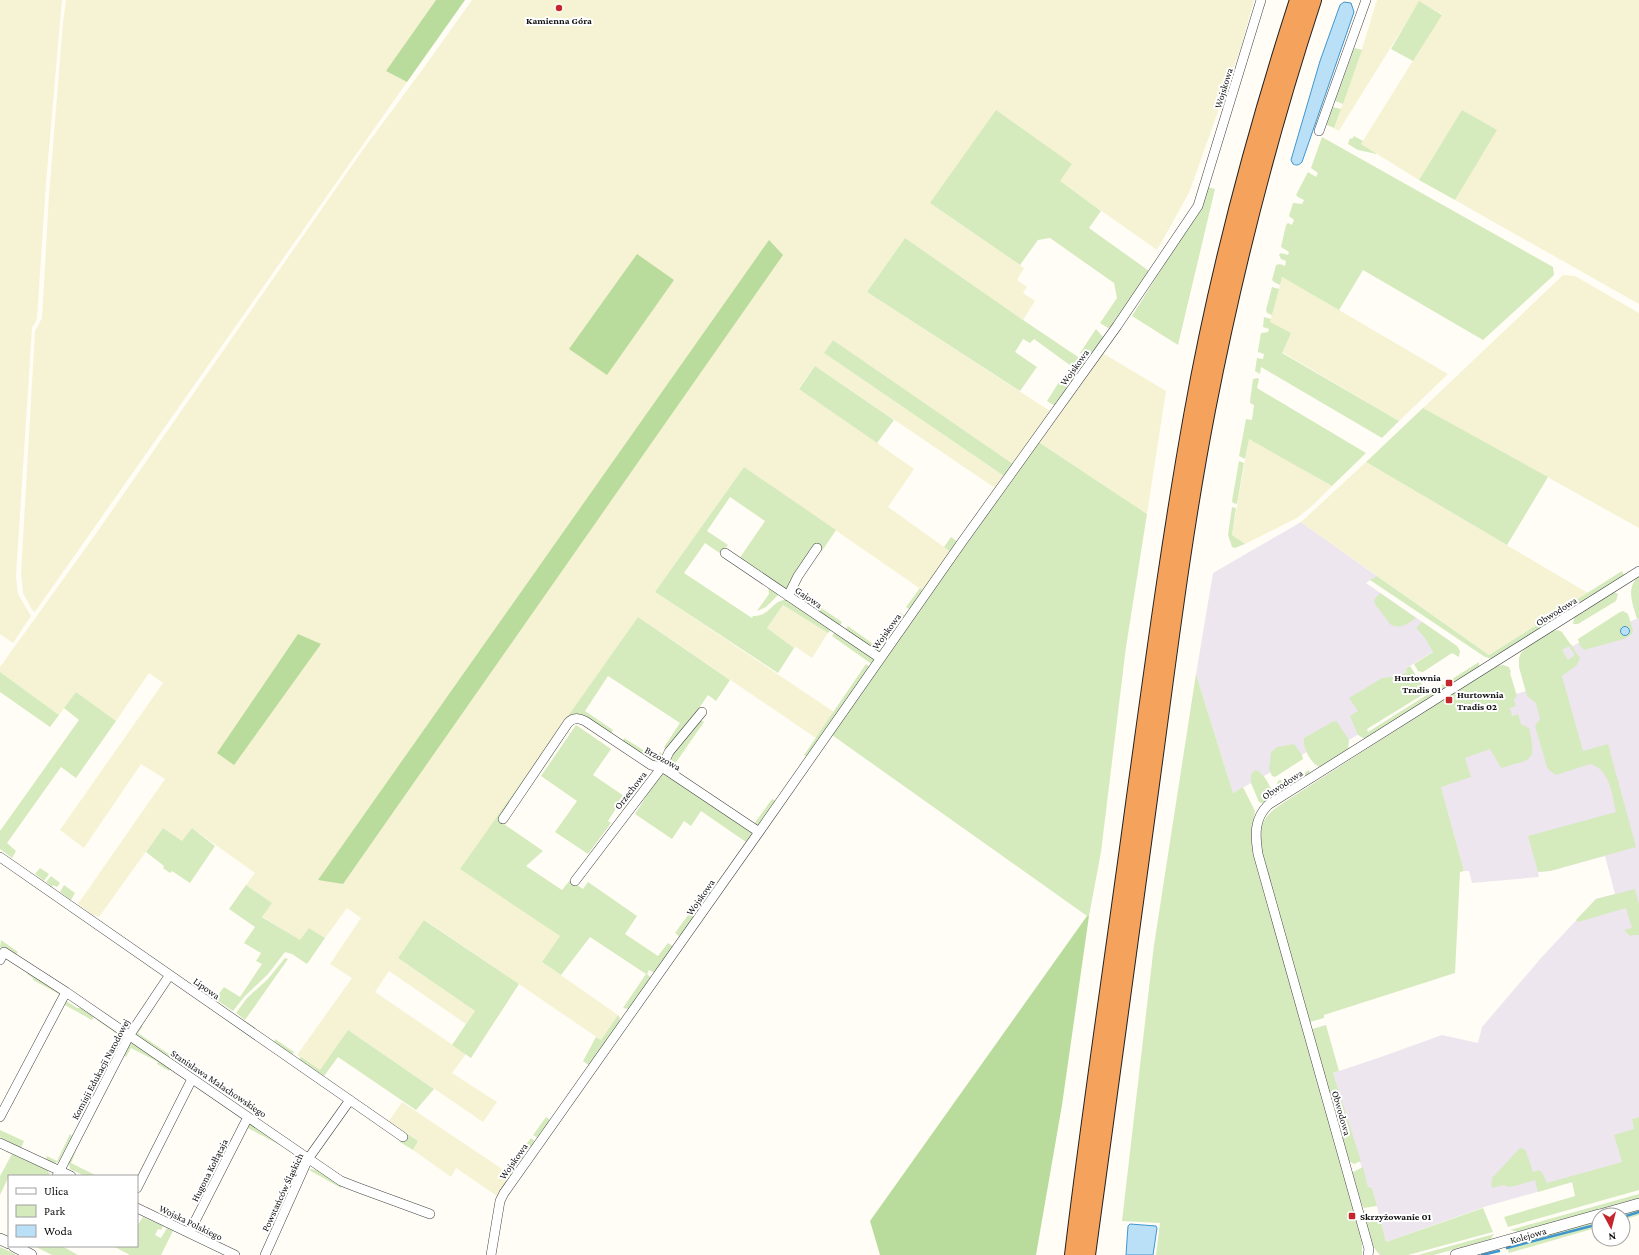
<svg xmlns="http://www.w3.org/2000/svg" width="1639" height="1255" viewBox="0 0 1639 1255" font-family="'Crimson Pro',serif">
<rect width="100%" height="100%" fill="#fffdf5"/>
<!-- industrial -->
<path fill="#eee6ef" d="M 1301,522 L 1377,576 L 1366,583 L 1450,641 L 1405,669 L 1418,689 L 1359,734 L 1349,740 L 1334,737 L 1233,793 L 1196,674 L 1213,573 Z
M 1639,618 L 1639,1117 L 1632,1119 L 1635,1129 L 1637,1164 L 1487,1206 L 1386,1242 L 1372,1188 L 1368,1188 L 1333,1073 L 1378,1058 L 1442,1035 L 1478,1043 L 1482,1027 L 1541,958 L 1596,899 L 1615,894 L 1605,856 L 1550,871 L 1538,872 L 1539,877 L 1472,883 L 1469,871 L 1464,871 L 1424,727 L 1509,673 L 1516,694 L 1526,691 L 1555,654 L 1571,644 L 1573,646 L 1583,640 Z"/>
<!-- farmland -->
<path fill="#f6f3d4" d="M 0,0 L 62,0 L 46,183 L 37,319 L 32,328 L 16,576 L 18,594 L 31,616 L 13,643 L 0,634 Z
M 66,0 L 436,0 L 387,71 L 407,82 L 35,612 L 32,610 L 23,593 L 21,573 L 35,331 L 42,318 L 49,195 L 63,22 Z
M 472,0 L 1254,0 L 1241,47 L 1189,193 L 1157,250 L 1059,181 L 1072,164 L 930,203 L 1024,268 L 1017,280 L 1027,287 L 1023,293 L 1035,301 L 1023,320 L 905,238 L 867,292 L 1050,411 L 1013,464 L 833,340 L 824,353 L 1004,476 L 995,488 L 815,366 L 799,388 L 914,469 L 888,507 L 951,552 L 925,592 L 744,467 L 655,592 L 834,712 L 816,738 L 638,617 L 461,869 L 560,936 L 542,962 L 618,1015 L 601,1040 L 425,920 L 398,958 L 475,1011 L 466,1024 L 389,971 L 375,992 L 466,1054 L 452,1073 L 497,1102 L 483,1122 L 348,1030 L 320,1071 L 297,1055 L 352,978 L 330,964 L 361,918 L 347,908 L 325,938 L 309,928 L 300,941 L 262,916 L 272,903 L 246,885 L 255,873 L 192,828 L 182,842 L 163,828 L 99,917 L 95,915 L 94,916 L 78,904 L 165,779 L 141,764 L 84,848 L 60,830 L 163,683 L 149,673 L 116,721 L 76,692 L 59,715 L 0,672 L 0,667 L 95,535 L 362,151 L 425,66 Z
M 1377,0 L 1639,0 L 1639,304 L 1455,200 L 1496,130 L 1462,111 L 1419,180 L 1361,144 L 1442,14 L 1419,2 L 1340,129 L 1339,131 L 1334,128 L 1362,49 Z
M 1563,275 L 1575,276 L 1639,313 L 1639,528 L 1423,408 Z
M 1282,277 L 1339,310 L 1448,374 L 1399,421 L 1282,352 L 1270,322 Z
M 1101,352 L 1166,391 L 1147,514 L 1037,441 Z
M 1249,438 L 1332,486 L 1313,505 L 1297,518 L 1245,544 L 1232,535 Z
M 1366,462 L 1588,593 L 1489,655 L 1301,522 Z
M 783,605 L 828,633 L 812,658 L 796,647 L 794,648 L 767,628 Z
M 402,1102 L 511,1175 L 497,1196 L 456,1168 L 451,1177 L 413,1150 L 418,1141 L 389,1121 Z"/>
<!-- green -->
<path fill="#d5ebbd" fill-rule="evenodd" d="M 1419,1 L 1442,15 L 1413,61 L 1391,49 Z
M 1355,48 L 1362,50 L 1343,104 L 1335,101 L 1354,49 Z
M 1333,107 L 1341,109 L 1334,128 L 1327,125 L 1327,123 Z
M 996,110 L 1072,164 L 1060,181 L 1101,211 L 1089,228 L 1149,271 L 1111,327 L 1108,328 L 1100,323 L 1117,298 L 1114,283 L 1050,238 L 1038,240 L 1020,265 L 930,203 Z
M 1462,110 L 1497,130 L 1455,200 L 1419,180 Z
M 1354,136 L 1363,141 L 1361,144 L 1377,154 L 1358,150 L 1348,144 L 1350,138 L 1352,139 Z
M 1322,137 L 1553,267 L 1554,275 L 1483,340 L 1363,270 L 1339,310 L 1282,277 L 1280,285 L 1274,282 L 1272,280 L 1276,265 L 1280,264 L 1285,266 L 1286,261 L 1281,259 L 1279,255 L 1281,253 L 1288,255 L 1289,252 L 1281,247 L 1286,225 L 1288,223 L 1292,225 L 1294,220 L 1289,216 L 1293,203 L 1302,204 L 1304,200 L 1298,197 L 1296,195 L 1308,172 L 1316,177 L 1318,173 L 1311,168 Z
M 1208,187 L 1215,189 L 1178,345 L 1132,316 L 1202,204 Z
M 905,238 L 1023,320 L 1084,361 L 1084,365 L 1072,383 L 1070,382 L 1078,371 L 1034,339 L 1030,343 L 1023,339 L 1015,352 L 1037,367 L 1020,391 L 867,292 Z
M 1272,287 L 1279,289 L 1272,315 L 1267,313 L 1266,310 Z
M 1264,317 L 1271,319 L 1270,322 L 1291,333 L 1282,353 L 1399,421 L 1382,438 L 1261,367 L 1260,374 L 1255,371 L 1257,358 L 1263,359 L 1264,354 L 1258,352 L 1258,350 L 1261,333 L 1268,332 L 1269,329 L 1263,327 Z
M 1096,329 L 1104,338 L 1089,358 L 1080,353 Z
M 833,340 L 1013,464 L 1004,476 L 824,353 Z
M 815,366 L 894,420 L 877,443 L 799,389 Z
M 1257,378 L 1259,379 L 1257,388 L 1366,453 L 1332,486 L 1249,439 L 1245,459 L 1239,456 L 1246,419 L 1252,420 L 1254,405 L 1250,403 L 1250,401 L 1253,379 Z
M 1059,382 L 1068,388 L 1055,406 L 1047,401 Z
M 1423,408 L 1548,477 L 1507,545 L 1366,462 Z
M 1037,441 L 1147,514 L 1126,647 L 1101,852 L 1089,916 L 1087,916 L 832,735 Z
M 1239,461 L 1244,463 L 1237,504 L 1233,503 L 1232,501 Z
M 744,467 L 836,530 L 822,551 L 817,547 L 785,591 L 739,559 L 765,521 L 730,497 L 707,531 L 728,545 L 721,554 L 705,543 L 684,573 L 752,618 L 753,616 C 771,617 773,597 789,600 L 832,629 L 828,633 L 783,605 L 767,628 L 794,648 L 778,673 L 655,592 Z
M 1232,507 L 1236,508 L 1232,535 L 1245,544 L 1235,548 L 1232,547 L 1228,535 Z
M 951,537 L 958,542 L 951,552 L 944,547 Z
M 1622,571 L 1624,575 L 1493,659 L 1485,657 L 1370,580 L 1377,576 L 1489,655 Z
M 1639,576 L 1639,618 L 1637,619 C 1633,604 1625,588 1639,576 Z
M 768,587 L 779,594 L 766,607 L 757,611 L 769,594 Z
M 920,588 L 925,592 L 912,611 L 906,607 Z
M 1614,592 L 1618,594 L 1616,601 L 1578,624 L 1573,624 L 1574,618 Z
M 1380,593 L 1416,618 C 1408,624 1399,630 1390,624 L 1375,604 L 1374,600 Z
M 809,602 L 814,603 L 842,622 L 839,627 L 808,605 Z
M 1623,611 L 1628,614 L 1633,631 L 1631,635 L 1624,639 L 1584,650 L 1580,646 L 1578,639 L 1620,612 Z
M 900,613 L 907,617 L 899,628 L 893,624 Z
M 638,617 L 730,680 L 716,701 L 708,695 L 686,727 L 667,749 L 664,747 L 680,723 L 608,676 L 585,711 L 613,730 L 610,735 L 575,716 L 501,822 L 543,851 L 526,866 L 562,890 L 570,880 L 583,889 L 588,882 L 637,916 L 625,934 L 658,956 L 668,943 L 674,947 L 656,974 L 649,970 L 647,974 L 652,979 L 629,1009 L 623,1008 L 646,974 L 590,937 L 561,975 L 542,962 L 560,936 L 460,869 Z
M 1422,622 L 1457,646 L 1460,651 L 1459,657 L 1452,653 L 1423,672 L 1418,671 L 1414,664 L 1433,652 L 1425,638 L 1416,628 Z
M 848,626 L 883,651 L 881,654 L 845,631 Z
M 890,629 L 895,633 L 887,646 L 881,642 Z
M 1558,630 L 1562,632 L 1580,658 L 1577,665 L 1562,676 L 1583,751 L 1608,744 L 1636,847 L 1550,871 L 1538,872 L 1528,836 L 1616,812 C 1612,795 1610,769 1590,764 L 1556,775 L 1550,771 L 1547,767 L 1535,726 L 1540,719 L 1536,703 L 1527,696 L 1519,667 L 1519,658 L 1521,653 L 1527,647 L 1552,631 ZM 1569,646 L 1575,655 L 1568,660 L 1562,650 Z
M 836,631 L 874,659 L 873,665 L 832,636 Z
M 1479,662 L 1479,667 L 1365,739 L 1358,735 L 1350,716 L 1358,711 L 1349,698 L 1382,678 L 1398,676 L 1407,672 L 1405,669 L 1410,666 L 1427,692 L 1367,729 L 1368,732 Z
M 866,664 L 871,668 L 809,757 L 804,755 Z
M 1503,665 L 1509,667 L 1511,672 L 1510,673 L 1517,696 L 1514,699 L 1516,706 L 1510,708 L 1512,716 L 1518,714 L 1521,724 L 1529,728 C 1537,763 1533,758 1501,768 L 1490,749 L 1465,758 L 1471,777 L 1441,787 L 1464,871 L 1460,872 L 1455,973 L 1324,1015 L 1324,1018 L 1310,1022 L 1260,846 C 1259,821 1266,814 1286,801 L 1496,666 Z
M 0,672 L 59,715 L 50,727 L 0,692 Z
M 1196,674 L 1233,793 L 1243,787 L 1255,811 L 1252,829 L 1252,840 L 1362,1240 L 1362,1255 L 1156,1255 L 1160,1223 L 1122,1221 L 1154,945 Z
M 76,692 L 116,721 L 76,778 L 61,767 L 7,843 L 16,851 L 12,858 L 0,849 L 0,831 L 79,720 L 64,708 Z
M 699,719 L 704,722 L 672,768 L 689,780 L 667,765 L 667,762 Z
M 1334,721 L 1337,722 L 1349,740 L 1348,750 L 1320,767 C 1311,764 1302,747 1304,738 Z
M 576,725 L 611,749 L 593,775 L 624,796 L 608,821 L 611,823 L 588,854 L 555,832 L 577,801 L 541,776 Z
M 624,738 L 656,758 L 660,752 L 663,755 L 661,762 L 655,763 L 623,741 Z
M 1294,744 L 1302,755 L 1303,759 L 1275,777 L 1272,776 L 1269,769 L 1271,752 L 1277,747 Z
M 1255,770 C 1264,772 1270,786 1273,794 L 1272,797 L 1264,804 L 1259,802 L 1251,783 L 1251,774 Z
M 1309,770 L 1310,774 L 1282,791 L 1281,790 L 1277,783 L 1279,780 L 1281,780 L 1284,785 Z
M 662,774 L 666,774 L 752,832 L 746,842 L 701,811 L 691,826 L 684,821 L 672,839 L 635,814 L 659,776 Z
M 772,799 L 776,801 L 759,827 L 754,824 Z
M 163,828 L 182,841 L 192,828 L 215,846 L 190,883 L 172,871 L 170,873 L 163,868 L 164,866 L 146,852 Z
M 40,868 L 49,874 L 44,881 L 35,874 Z
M 51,876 L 60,883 L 57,887 L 53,885 L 52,887 L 46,882 Z
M 64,885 L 75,893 L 71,900 L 60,892 Z
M 246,885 L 272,903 L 262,917 L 300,940 L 309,928 L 325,938 L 307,964 L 292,954 L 285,952 L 268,974 L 244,997 L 233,1011 L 215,999 L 224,987 L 240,997 L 262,964 L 256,961 L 261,953 L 244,943 L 255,927 L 229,909 Z
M 707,887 L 712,890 L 712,892 L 700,907 L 692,904 L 695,904 Z
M 1635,889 L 1639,904 L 1639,935 L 1634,935 L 1630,936 L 1624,930 L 1632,928 L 1626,908 L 1578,922 L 1576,920 L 1596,899 Z
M 689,908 L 695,916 L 681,938 L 675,933 L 691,911 L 688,910 Z
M 424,920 L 519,984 L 471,1058 L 452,1045 L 475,1011 L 398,958 Z
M 1,940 L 18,952 L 16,955 L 0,947 Z
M 285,958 L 288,959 L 245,1020 L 236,1013 L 247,998 L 268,979 Z
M 29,972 L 61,994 L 61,995 L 33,980 L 33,978 L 27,974 Z
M 65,1000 L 77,1008 L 83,1008 L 94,1017 L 92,1020 L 63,1004 Z
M 618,1015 L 620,1018 L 618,1027 L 590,1066 L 583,1061 L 596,1037 L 601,1040 Z
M 98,1019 L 122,1036 L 122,1040 L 117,1051 L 113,1049 L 120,1036 L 97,1020 Z
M 140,1025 L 143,1026 L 138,1033 L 182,1063 L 179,1066 L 136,1035 Z
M 1326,1025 L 1339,1071 L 1333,1073 L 1361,1161 L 1354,1164 L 1349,1161 L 1312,1029 Z
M 348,1030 L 434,1089 L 416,1110 L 338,1057 L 324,1076 L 299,1059 L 301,1057 L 320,1070 Z
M 275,1039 L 294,1052 L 292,1055 L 274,1042 Z
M 133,1043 L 171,1068 L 169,1071 L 157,1064 L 158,1062 L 131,1048 L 126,1057 L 123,1055 L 129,1044 Z
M 546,1117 L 550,1120 L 538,1138 L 533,1135 Z
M 1639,1117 L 1639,1190 L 1508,1227 L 1504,1217 L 1575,1196 L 1572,1182 L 1538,1192 L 1535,1180 L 1515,1186 L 1508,1187 L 1504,1185 L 1492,1188 L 1491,1185 L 1492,1178 L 1520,1148 L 1524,1149 L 1526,1151 L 1533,1172 L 1540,1170 L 1544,1176 L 1547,1183 L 1622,1162 L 1614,1135 L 1634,1129 L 1632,1119 Z
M 252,1123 L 281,1144 L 280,1145 L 246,1127 L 247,1124 Z
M 0,1130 L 24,1141 L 21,1148 L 0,1137 Z
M 406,1133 L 418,1141 L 413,1150 L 400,1142 Z
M 70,1134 L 72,1136 L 58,1162 L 54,1163 L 46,1159 L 47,1156 L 57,1161 Z
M 531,1138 L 536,1142 L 527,1153 L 522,1150 Z
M 7,1149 L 49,1169 L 48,1172 L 50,1173 L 48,1176 L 9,1176 L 0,1195 L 0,1176 L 12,1154 L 6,1152 Z
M 77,1149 L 71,1163 L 97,1176 L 85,1176 L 70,1169 L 69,1163 Z
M 520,1153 L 525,1158 L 498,1197 L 497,1196 L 510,1175 L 506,1171 Z
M 1363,1167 L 1368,1187 L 1372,1188 L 1377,1206 L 1364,1208 L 1362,1205 L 1352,1175 L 1353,1172 Z
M 316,1168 L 341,1185 L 341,1188 L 309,1170 L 311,1169 L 315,1170 Z
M 1639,1194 L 1639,1198 L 1518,1232 L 1510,1230 Z
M 1483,1208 L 1493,1232 L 1408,1255 L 1380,1255 C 1372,1248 1365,1229 1367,1219 L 1379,1214 L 1386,1242 Z
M 1639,1208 L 1639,1215 L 1623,1220 L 1623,1215 L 1614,1215 Z
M 143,1217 L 163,1226 L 161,1230 L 158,1229 L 155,1235 L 161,1238 L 167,1228 L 173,1231 L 161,1255 L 130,1255 L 113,1246 L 137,1246 L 137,1226 Z
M 1599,1219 L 1599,1227 L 1509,1253 L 1506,1245 Z
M 1494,1234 L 1491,1239 L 1434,1255 L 1418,1255 Z
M 34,1246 L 62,1246 L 78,1255 L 52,1255 Z
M 0,1247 L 15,1254 L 15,1255 L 0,1255 Z"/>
<!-- forest -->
<path fill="#b9dc9c" d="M 436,0 L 465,0 L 407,82 L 386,71 Z
M 769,240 L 783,255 L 343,884 L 318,880 Z
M 637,254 L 674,280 L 607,375 L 569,349 Z
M 298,634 L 321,644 L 234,765 L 217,753 Z
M 1087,916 L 1089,916 L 1062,1105 L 1036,1255 L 880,1255 L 870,1221 Z"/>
<!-- water -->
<path fill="#b9e0f7" stroke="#3f96cf" d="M 1344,2 L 1351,3 L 1354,12 L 1302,162 C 1299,165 1297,166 1293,164 L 1291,160 L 1320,61 L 1340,5 Z
M1620.5 631a4.5 4.5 0 1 1 9 0a4.5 4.5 0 1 1-9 0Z
M 1130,1224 L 1156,1226 L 1157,1228 L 1153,1255 L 1126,1255 L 1128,1226 Z"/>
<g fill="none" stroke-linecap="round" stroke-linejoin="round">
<!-- stream -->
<path stroke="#3f96cf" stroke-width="2.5" d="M 699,905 L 712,890
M 1623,1217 L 1639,1212
M 1507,1248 L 1599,1224
M 1482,1255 L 1499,1251"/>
<!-- minor casing -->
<g stroke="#444" stroke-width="10">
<path id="minor" d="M 1319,131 L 1366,0
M 725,553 L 880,658
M 788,596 L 798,576 L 817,548
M 503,819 L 568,723 C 573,717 579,718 585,721 L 651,765 L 662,767 L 759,832
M 0,857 L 403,1137
M 575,881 L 662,767 L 669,752 L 702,712
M 0,960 L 4,952 L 66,992 L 341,1181 L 359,1188 L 430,1214
M 0,1117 L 66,992
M 0,1143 L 71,1176
M 57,1176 L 129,1036 L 169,976
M 137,1188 L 192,1079
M 137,1208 L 235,1255
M 189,1233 L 248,1117
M 265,1255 L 308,1159 L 350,1100
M 491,1255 L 500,1201 L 504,1193 L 759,832 L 962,542 L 1117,326 L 1198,206 L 1261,0
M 1368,1255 L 1369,1249 L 1258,854 C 1255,835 1254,819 1268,805 L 1639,571"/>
</g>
<!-- tertiary casing -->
<g stroke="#444" stroke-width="12">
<path id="tertiary" d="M 1600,1215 L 1639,1204
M 0,1239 L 9,1243
M 14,1246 L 31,1255
M 1456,1255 L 1599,1215"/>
</g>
<!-- motorway casing -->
<g stroke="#222" stroke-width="18">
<path id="motorway" d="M 1073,1255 C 1091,1104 1114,954 1134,804 C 1152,674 1169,545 1192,416 C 1217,275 1254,136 1298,0
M 1087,1255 C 1108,1098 1130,941 1151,784 C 1168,659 1183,534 1207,410 C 1234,271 1269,134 1313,0"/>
</g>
<!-- minor -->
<use href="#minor" stroke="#fff" stroke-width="9"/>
<!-- tertiary -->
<use href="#tertiary" stroke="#fff" stroke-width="11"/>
<!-- motorway -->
<use href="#motorway" stroke="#f5a25d" stroke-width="16"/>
</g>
<!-- markers -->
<g fill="#c4262e" stroke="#fff" stroke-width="1.5">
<circle cx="559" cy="8" r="4"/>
<rect x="1445" y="679" width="8" height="8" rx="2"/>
<rect x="1445" y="696" width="8" height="8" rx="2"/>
<rect x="1348" y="1212" width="8" height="8" rx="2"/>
</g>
<g text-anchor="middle" stroke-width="4" stroke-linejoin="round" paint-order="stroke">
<!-- poi labels -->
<g font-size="10" font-weight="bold" fill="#111" stroke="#fff" text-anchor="start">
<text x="559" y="24" text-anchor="middle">Kamienna Góra</text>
<text x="1441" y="681" text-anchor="end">Hurtownia<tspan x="1441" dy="12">Tradis 01</tspan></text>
<text x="1457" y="698">Hurtownia<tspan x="1457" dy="12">Tradis 02</tspan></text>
<text x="1360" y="1220">Skrzyżowanie 01</text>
</g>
<!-- street labels -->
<g font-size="10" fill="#111" stroke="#fff">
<text transform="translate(1223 88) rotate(-73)" y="4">Wojskowa</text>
<text transform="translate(1074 367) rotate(-54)" y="4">Wojskowa</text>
<text transform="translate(809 597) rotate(34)" y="4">Gajowa</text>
<text transform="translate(1556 611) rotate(-32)" y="4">Obwodowa</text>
<text transform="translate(886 631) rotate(-54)" y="4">Wojskowa</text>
<text transform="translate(663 758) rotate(29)" y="4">Brzozowa</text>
<text transform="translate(1282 784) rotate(-33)" y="4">Obwodowa</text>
<text transform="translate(630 790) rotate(-52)" y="4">Orzechowa</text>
<text transform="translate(700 897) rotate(-55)" y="4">Wojskowa</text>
<text transform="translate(207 988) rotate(35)" y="4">Lipowa</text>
<text transform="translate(100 1069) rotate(-62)" y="4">Komisji Edukacji Narodowej</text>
<text transform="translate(219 1083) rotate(34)" y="4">Stanisława Małachowskiego</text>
<text transform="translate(1342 1113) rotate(74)" y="4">Obwodowa</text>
<text transform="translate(513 1161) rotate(-55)" y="4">Wojskowa</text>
<text transform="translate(209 1170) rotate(-63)" y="4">Hugona Kołłątaja</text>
<text transform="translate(282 1192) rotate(-65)" y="4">Powstańców Śląskich</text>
<text transform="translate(191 1222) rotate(26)" y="4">Wojska Polskiego</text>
<text transform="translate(1528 1235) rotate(-16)" y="4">Kolejowa</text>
</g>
</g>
<!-- legend -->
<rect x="8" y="1175" width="130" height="72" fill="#ffffff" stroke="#a0a0a0"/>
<rect x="16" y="1188" width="20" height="6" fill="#ffffff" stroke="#a0a0a0"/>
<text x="44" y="1195" font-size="12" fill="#111111">Ulica</text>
<rect x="16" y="1205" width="20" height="12" fill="#d5ebbd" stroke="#a0a0a0"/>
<text x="44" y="1215" font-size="12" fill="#111111">Park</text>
<rect x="16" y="1225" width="20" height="12" fill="#b9e0f7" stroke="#a0a0a0"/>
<text x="44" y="1235" font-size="12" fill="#111111">Woda</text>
<!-- north arrow -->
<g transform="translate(1611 1227) rotate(173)"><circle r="19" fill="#ffffff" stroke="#a0a0a0"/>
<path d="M0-3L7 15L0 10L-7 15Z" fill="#c4262e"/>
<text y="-6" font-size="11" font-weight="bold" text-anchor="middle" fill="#111111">N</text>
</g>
</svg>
